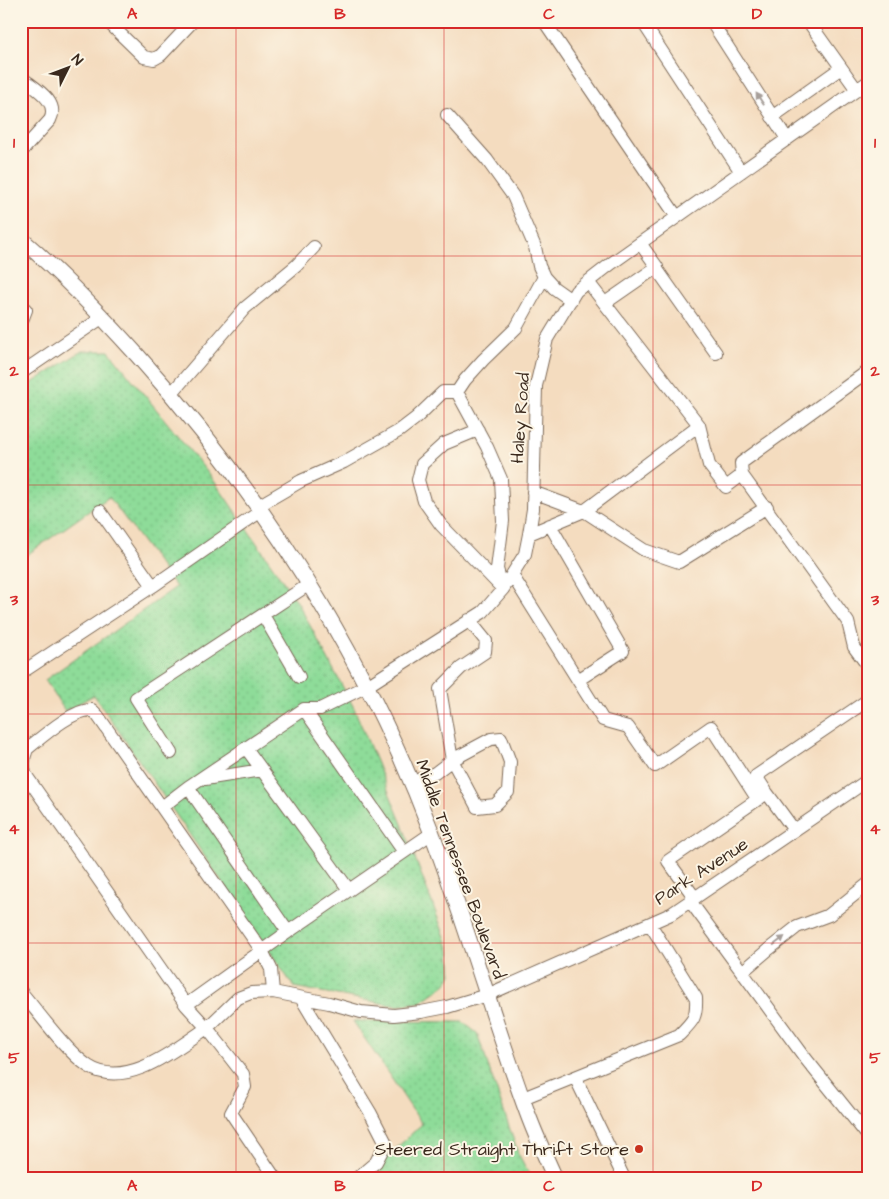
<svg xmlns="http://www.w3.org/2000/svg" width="889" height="1199" viewBox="0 0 889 1199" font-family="'Architects Daughter',sans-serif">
<defs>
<pattern id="grass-dots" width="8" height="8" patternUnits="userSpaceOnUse" patternTransform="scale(1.25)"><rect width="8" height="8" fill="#8edc99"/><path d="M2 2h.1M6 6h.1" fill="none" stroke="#7bbd83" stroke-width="1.8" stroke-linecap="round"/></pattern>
</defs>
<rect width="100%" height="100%" fill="#fcf5e5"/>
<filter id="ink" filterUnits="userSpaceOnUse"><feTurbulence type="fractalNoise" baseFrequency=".02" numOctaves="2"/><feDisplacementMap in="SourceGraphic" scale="10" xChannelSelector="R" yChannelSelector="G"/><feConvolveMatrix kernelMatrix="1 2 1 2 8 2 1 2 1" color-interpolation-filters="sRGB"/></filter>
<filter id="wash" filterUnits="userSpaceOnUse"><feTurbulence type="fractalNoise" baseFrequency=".0096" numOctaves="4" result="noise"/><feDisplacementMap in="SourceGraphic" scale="20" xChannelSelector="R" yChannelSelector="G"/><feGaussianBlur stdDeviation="1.12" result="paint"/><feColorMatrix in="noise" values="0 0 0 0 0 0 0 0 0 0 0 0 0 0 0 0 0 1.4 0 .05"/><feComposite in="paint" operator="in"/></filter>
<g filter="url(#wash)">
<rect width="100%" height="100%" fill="#f4dcbf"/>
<!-- grass -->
<path fill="url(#grass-dots)" stroke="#64835c" d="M 82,351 L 109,351 L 212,478 L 298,603 L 354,708 L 402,824 L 450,950 L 452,975 L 445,985 L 421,1002 L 397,1006 L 294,987 L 94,695 L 65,711 L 45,680 L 176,587 L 109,497 L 21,559 L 21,390 Z
M 353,1021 L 463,1022 L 477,1033 L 518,1153 L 531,1178 L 378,1178 L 373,1170 L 422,1124 Z"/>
</g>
<g filter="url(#ink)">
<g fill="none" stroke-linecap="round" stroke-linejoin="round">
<!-- minor casing -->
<g stroke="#7c6856" stroke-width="14">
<path id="minor" d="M 107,21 L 144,57 L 154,59 L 161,55 L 193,21
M 544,21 L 677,217
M 642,21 L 741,172
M 711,21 L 787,139
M 808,21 L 857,90
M 21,77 C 34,88 60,101 50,120 L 21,152
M 447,115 L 487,160 L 513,196 L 535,247 L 539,266 L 544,277 L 554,288 L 571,300
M 772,117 L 841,68
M 656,268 L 716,353
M 588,282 L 699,425 L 709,465 L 726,487 L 742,475 L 848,622 L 854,647 L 868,666
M 605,303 L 657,267 L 640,243
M 21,305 L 26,310 L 21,323
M 21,373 L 103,317
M 171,394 L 245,308 L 296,266 L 314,247
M 478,430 L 444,444 L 422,464 L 418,480 L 424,501 L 441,525 L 501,587
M 742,475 L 741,463 L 868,371
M 533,492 L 584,511 L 644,550 L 679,562 L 767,507
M 258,506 L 301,481 L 344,462 L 399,431 L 416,418 L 443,392 L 457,392
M 100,511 L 153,586
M 550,525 L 623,651 L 578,680
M 529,534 L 584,511 L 699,425
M 512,575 L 603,720 L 628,727 L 655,766 L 711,727 L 758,800
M 503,589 L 497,569 L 503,521 L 501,479 L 487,447 L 457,392 L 465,380 L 483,360 L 516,328 L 544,277
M 263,615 L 299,677
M 21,667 L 27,669 L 153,586 L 261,511
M 304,709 L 404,852
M 501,738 L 510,762 L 508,792 L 495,805 L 477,807 L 452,760 L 491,739 Z
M 246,748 L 349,890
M 171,753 L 136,698 L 308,585
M 205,779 L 262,770
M 411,783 L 435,773 L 452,760 L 440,689 L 461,668 L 485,652 L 486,641 L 469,620
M 188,787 L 304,709 L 320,709 L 367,686 L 483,612 L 503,589 L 525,554 L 529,534 L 533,509 L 536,386 L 547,339 L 576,291 L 612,263 L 868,82
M 767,793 L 756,776 L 868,700
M 162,807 L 188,787 L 288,932 L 186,1005
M 695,898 L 668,861 L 767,793 L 794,830
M 690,901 L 806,1059 L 868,1136
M 288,932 L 432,833
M 742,972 L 769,949 L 797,927 L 829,915 L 868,884
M 21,992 C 39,1013 66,1051 88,1066 C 126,1091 177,1048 207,1028 L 186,1005 L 25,774 C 23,765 23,758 27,749 C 42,737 73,709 92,710 L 98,716 L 262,951 L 271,969 L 273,992
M 301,998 L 370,1112 L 386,1143 L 376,1162 L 357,1178
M 575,1077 L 624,1178
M 523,1098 L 679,1035 C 693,1021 697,1018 696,998 L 650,924
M 275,1178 L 231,1113 L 245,1087 L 243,1074 L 207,1028 L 238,998 L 251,993 L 273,992 L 329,1003 L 361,1012 L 394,1015 L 421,1012 L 447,1007 L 487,995 L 671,914 L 868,780"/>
</g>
<!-- major casing -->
<g stroke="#7c6856" stroke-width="17">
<path id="major" d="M 21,239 C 63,275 101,315 138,356 C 262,494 365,656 431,831 C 466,923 493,1019 527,1112 C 535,1134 545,1156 555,1178"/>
</g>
<!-- minor -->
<use href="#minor" stroke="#fff" stroke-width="12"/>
<!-- major -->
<use href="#major" stroke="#fff" stroke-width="15"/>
</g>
<!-- one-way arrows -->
<defs><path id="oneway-solid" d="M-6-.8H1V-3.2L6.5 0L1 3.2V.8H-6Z" transform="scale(1.25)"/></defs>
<g fill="#a79f9a">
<use href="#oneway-solid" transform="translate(760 99) rotate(-123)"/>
<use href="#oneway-solid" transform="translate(779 941) rotate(-37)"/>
</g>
</g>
<!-- grid -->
<path fill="none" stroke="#d62828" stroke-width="1" stroke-opacity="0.55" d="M 236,21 L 236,1178M 444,21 L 444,1178M 653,21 L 653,1178M 21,256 L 868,256M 21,485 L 868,485M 21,714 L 868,714M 21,943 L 868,943"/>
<!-- markers -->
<circle fill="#c8321e" stroke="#fcf5e5" stroke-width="2" cx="639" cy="1149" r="5"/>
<g text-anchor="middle" stroke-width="4" stroke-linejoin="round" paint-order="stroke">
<!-- street labels -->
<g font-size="18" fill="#3b2a1e" stroke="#fcf5e5">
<text transform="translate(520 418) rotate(-86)" y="6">Haley Road</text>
<text transform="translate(461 869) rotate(70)" y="6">Middle Tennessee Boulevard</text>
<text transform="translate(701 871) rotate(-33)" y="6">Park Avenue</text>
</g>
<!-- poi labels -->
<g font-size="18" fill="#3b2a1e" stroke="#fcf5e5" text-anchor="end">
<text x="629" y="1155">Steered Straight Thrift Store</text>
</g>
</g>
<!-- margin -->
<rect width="889" height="1199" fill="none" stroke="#fcf5e5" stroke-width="55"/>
<!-- north arrow -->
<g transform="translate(68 68) rotate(48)" stroke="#fcf5e5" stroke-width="4" paint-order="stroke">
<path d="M0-4L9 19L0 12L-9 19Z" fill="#3b2a1e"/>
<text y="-8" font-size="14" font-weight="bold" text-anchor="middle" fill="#3b2a1e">N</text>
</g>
<rect x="28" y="28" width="834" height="1144" fill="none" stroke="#d62828" stroke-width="2"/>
<g font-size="16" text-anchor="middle" font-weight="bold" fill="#d62828">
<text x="132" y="19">A</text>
<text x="340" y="19">B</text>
<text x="549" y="19">C</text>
<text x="757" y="19">D</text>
<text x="14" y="148">1</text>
<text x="875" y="148">1</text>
<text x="14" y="376">2</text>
<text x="875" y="376">2</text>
<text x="14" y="605">3</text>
<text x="875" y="605">3</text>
<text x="14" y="834">4</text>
<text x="875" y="834">4</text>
<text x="14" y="1063">5</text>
<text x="875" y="1063">5</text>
<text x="132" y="1191">A</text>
<text x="340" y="1191">B</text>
<text x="549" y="1191">C</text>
<text x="757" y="1191">D</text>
</g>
</svg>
